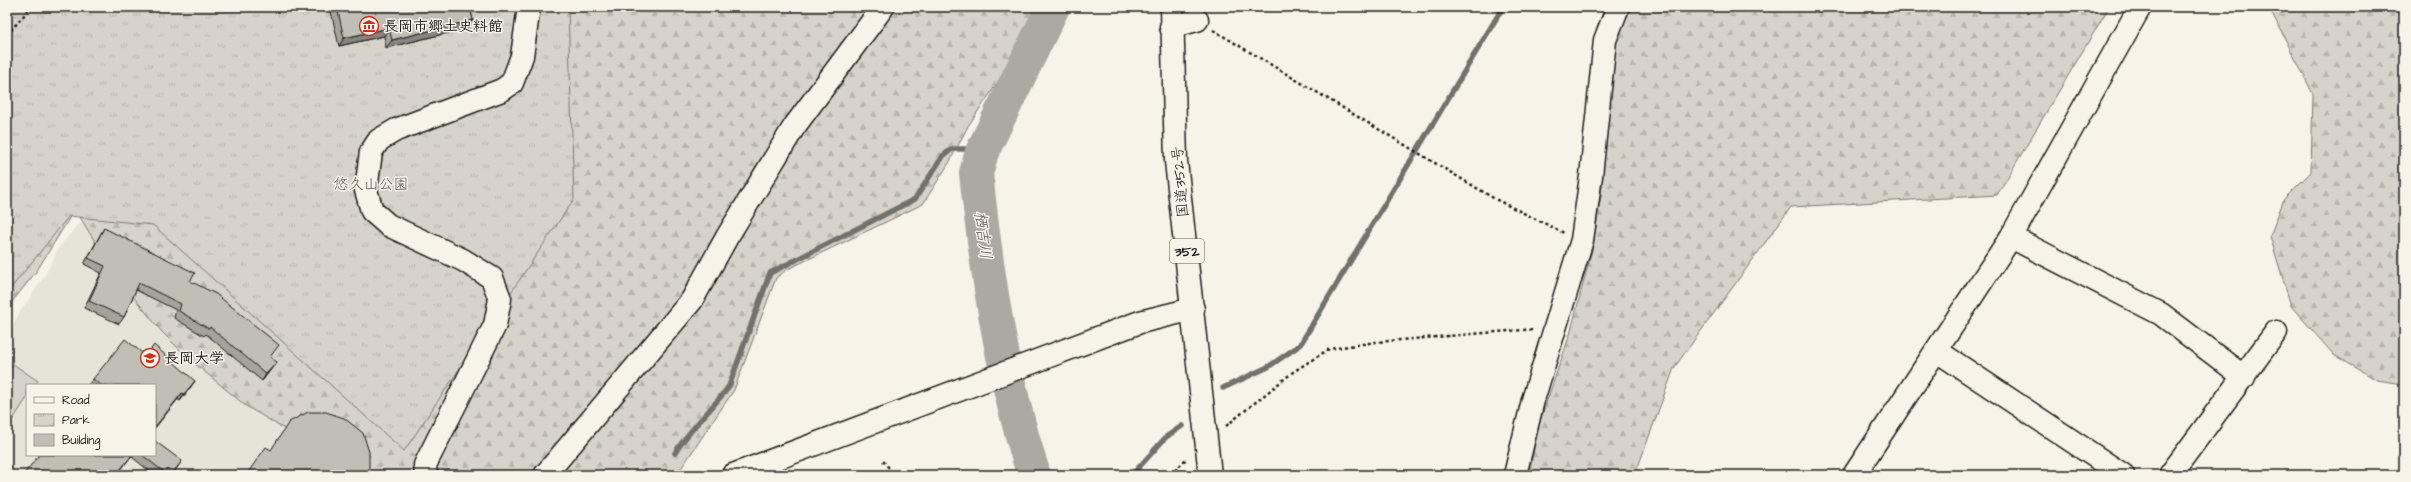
<svg xmlns="http://www.w3.org/2000/svg" width="2411" height="482" viewBox="0 0 2411 482" font-family="'Architects Daughter','Klee One',sans-serif">
<defs>
<pattern id="forest-firs" width="22" height="20" patternUnits="userSpaceOnUse"><rect width="22" height="20" fill="#d7d3cb"/><path d="M5 1l3.5 6h-7zM16 11l3.5 6h-7z" fill="#b8b5ae"/></pattern>
<pattern id="park-tufts" width="24" height="20" patternUnits="userSpaceOnUse"><rect width="24" height="20" fill="#d7d3cb"/><path d="M3 7l-1-3M5 7V3M7 7l1-3M15 17l-1-3M17 17v-4M19 17l1-3" fill="none" stroke="#b8b5ae"/></pattern>
</defs>
<rect width="100%" height="100%" fill="#f7f3e8"/>
<filter id="ink" filterUnits="userSpaceOnUse"><feTurbulence type="fractalNoise" baseFrequency=".025" numOctaves="2"/><feDisplacementMap in="SourceGraphic" scale="8" xChannelSelector="R" yChannelSelector="G"/><feConvolveMatrix kernelMatrix="1 2 1 2 8 2 1 2 1" color-interpolation-filters="sRGB"/></filter>
<g filter="url(#ink)">
<!-- built -->
<path fill="#e6e3d9" fill-rule="evenodd" d="M 79,223 L 128,234 L 396,475 L 7,475 L 7,336 L 20,312 L 46,274 L 59,247 ZM 27,385 L 155,385 L 155,455 L 27,455 Z"/>
<!-- grass -->
<path fill="#d7d3cb" stroke="#7a7874" d="M 13,364 L 38,381 L 35,385 L 27,385 L 27,398 L 7,428 L 7,374 Z"/>
<!-- forest -->
<path fill="url(#forest-firs)" stroke="#7a7874" d="M 549,7 L 1038,7 L 1029,35 L 1013,54 L 998,82 L 968,126 L 949,163 L 923,204 L 786,270 L 776,278 L 734,390 L 682,467 L 671,475 L 380,475 L 311,445 L 246,406 L 188,358 L 162,332 L 114,273 L 75,209 L 36,272 L 7,308 L 7,68 Z
M 1632,7 L 2109,7 L 1997,195 L 1791,207 L 1674,368 L 1635,475 L 1529,475 L 1538,427 L 1570,334 L 1593,246 L 1601,195 L 1614,51 L 1620,30 Z
M 2269,7 L 2404,7 L 2404,384 L 2377,380 L 2334,355 L 2291,306 L 2270,236 L 2284,199 L 2311,172 L 2313,94 Z"/>
<!-- park -->
<path fill="url(#park-tufts)" stroke="#7a7874" d="M 7,7 L 568,7 L 574,199 L 404,451 L 153,225 L 69,216 L 7,293 Z"/>
<g fill="none" stroke-linecap="round" stroke-linejoin="round">
<!-- stream -->
<path stroke="#72716c" stroke-width="5.5" d="M 1223,388 L 1268,367 L 1300,345 L 1503,7
M 675,453 C 690,428 712,410 729,386 L 770,273 L 915,199 L 943,156 L 952,149 L 968,149 L 982,152
M 1132,475 L 1166,437 L 1182,426"/>
<!-- river -->
<path stroke="#aca9a2" stroke-width="34" d="M 1034,475 C 1002,377 987,275 976,173 L 982,152 L 1053,7"/>
<!-- minor casing -->
<g stroke="#1c1c1c" stroke-width="25">
<path id="minor" d="M 1171,27 L 1197,20
M 2011,237 L 2161,314 L 2244,377
M 1937,351 L 2123,475
M 426,475 L 425,465 L 495,325 L 500,299 L 492,278 L 463,260 L 388,225 L 372,211 L 366,190 L 371,152 L 379,140 L 396,130 L 502,90 L 512,83 L 522,56 L 529,7
M 545,475 L 692,300 L 727,237 L 794,127 L 883,7
M 733,475 L 1140,322 L 1193,309
M 1515,475 L 1533,400 L 1582,240 L 1591,176 L 1605,40 L 1618,7
M 1854,475 L 2011,237 L 2140,7
M 2170,475 L 2276,332"/>
</g>
<!-- trunk casing -->
<g stroke="#1c1c1c" stroke-width="25">
<path id="trunk" d="M 1172,7 L 1176,161 L 1210,475"/>
</g>
<!-- path -->
<path stroke="#1c1c1c" stroke-width="2.5" stroke-dasharray="3 3" stroke-linecap="butt" d="M 1213,30 L 1495,199 L 1564,233
M 7,35 L 31,7
M 1226,426 L 1293,372 L 1329,349 L 1376,342 L 1534,329
M 883,461 L 895,475
M 1171,475 L 1187,458"/>
<!-- minor -->
<use href="#minor" stroke="#f7f3e8" stroke-width="22"/>
<!-- trunk -->
<use href="#trunk" stroke="#f7f3e8" stroke-width="22"/>
</g>
<!-- wall -->
<path fill="#a5a39c" stroke="#1c1c1c" d="M 335,7 L 470,7 L 473,20 L 468,28 L 386,48 L 384,36 L 339,46 L 331,12 Z
M 104,228 L 190,281 L 271,357 L 272,368 L 262,381 L 206,334 L 204,336 L 174,318 L 176,310 L 136,290 L 124,317 L 119,324 L 84,308 L 101,273 L 84,264 L 100,235 Z
M 146,356 L 195,381 L 180,401 L 155,385 L 88,385 L 93,379 Z
M 39,455 L 155,455 L 182,461 L 172,475 L 154,475 L 132,457 Z"/>
<!-- shaded-wall -->
<path fill="#86857f" stroke="#1c1c1c" d="M 473,20 L 468,28 L 386,48 L 392,40 Z
M 389,28 L 384,36 L 339,46 L 344,38 Z
M 277,362 L 272,368 L 262,381 L 266,374 Z
M 195,381 L 190,388 L 180,401 L 184,394 Z
M 182,393 L 178,399 L 155,428 L 155,427 Z
M 132,455 L 117,475 L 116,475 Z"/>
<!-- building -->
<path fill="#c0beb5" stroke="#1c1c1c" d="M 337,7 L 470,7 L 473,20 L 392,40 L 389,28 L 344,38 Z
M 104,228 L 195,273 L 190,281 L 216,294 L 279,345 L 270,357 L 277,362 L 266,374 L 210,327 L 209,329 L 179,311 L 181,304 L 139,283 L 124,317 L 89,301 L 105,266 L 88,258 Z
M 125,339 L 146,356 L 154,345 L 195,381 L 184,394 L 182,393 L 155,427 L 155,385 L 101,385 L 93,379 Z
M 308,412 L 326,412 L 344,418 L 363,433 L 369,452 L 369,470 L 384,475 L 246,475 L 266,447 L 271,450 L 289,422 Z
M 155,441 L 182,461 L 171,475 L 168,475 L 142,455 L 155,455 Z
M 39,455 L 132,455 L 116,475 L 23,475 Z"/>
</g>
<!-- icons -->
<defs>
<g id="museum-ring" transform="scale(1)"><circle r="9.5" fill="#f7f3e8" stroke="#c8321e" stroke-width="1.5"/><path d="M0-6L6-3V-2H-6V-3ZM-5-1h2V3h-2ZM-1-1h2V3h-2ZM3-1h2V3H3ZM-6 4H6V6H-6Z" fill="#c8321e"/></g>
<g id="university-ring" transform="scale(1)"><circle r="9.5" fill="#f7f3e8" stroke="#c8321e" stroke-width="1.5"/><path d="M0-5L7-2L0 1L-7-2ZM-4 1L0 2.5L4 1V4Q0 6-4 4Z" fill="#c8321e"/></g>
</defs>
<g fill-rule="evenodd">
<use href="#museum-ring" x="369" y="26"/>
<use href="#university-ring" x="150" y="358"/>
</g>
<g text-anchor="middle" stroke-width="3" stroke-linejoin="round" paint-order="stroke">
<!-- shield labels -->
<rect fill="#f7f3e8" stroke="#5e5c59" stroke-width="1" x="1170" y="239" width="34" height="24" rx="3"/>
<g font-size="14" font-weight="bold" fill="#1c1c1c">
<text x="1187" y="256">352</text>
</g>
<!-- poi labels -->
<g font-size="15" font-weight="bold" fill="#1c1c1c" stroke="#f7f3e8" text-anchor="start">
<text x="383" y="31">長岡市郷土史料館</text>
<text x="164" y="363">長岡大学</text>
</g>
<!-- street labels -->
<g font-size="15" fill="#1c1c1c" stroke="#f7f3e8">
<text transform="translate(1180 182) rotate(-95)" y="5">国道352号</text>
</g>
<!-- park labels -->
<g font-size="15" fill="#545351" stroke="#f7f3e8">
<text x="371" y="189">悠久山公園</text>
</g>
<!-- water labels -->
<g font-size="16" font-style="italic" fill="#565452" stroke="#f7f3e8">
<text transform="translate(984 235) rotate(83)" y="6">栖吉川</text>
</g>
</g>
<!-- margin -->
<rect width="2411" height="482" fill="none" stroke="#f7f3e8" stroke-width="24"/>
<rect x="12" y="12" width="2387" height="458" fill="none" stroke="#1c1c1c" stroke-width="1.5" filter="url(#ink)"/>
<!-- legend -->
<rect x="26" y="384" width="130" height="72" fill="#f7f3e8" stroke="#9f9d96"/>
<rect x="34" y="397" width="20" height="6" fill="#f7f3e8" stroke="#9f9d96"/>
<text x="62" y="404" font-size="12" fill="#1c1c1c">Road</text>
<rect x="34" y="414" width="20" height="12" fill="url(#park-tufts)" stroke="#9f9d96"/>
<text x="62" y="424" font-size="12" fill="#1c1c1c">Park</text>
<rect x="34" y="434" width="20" height="12" fill="#c0beb5" stroke="#9f9d96"/>
<text x="62" y="444" font-size="12" fill="#1c1c1c">Building</text>
</svg>
